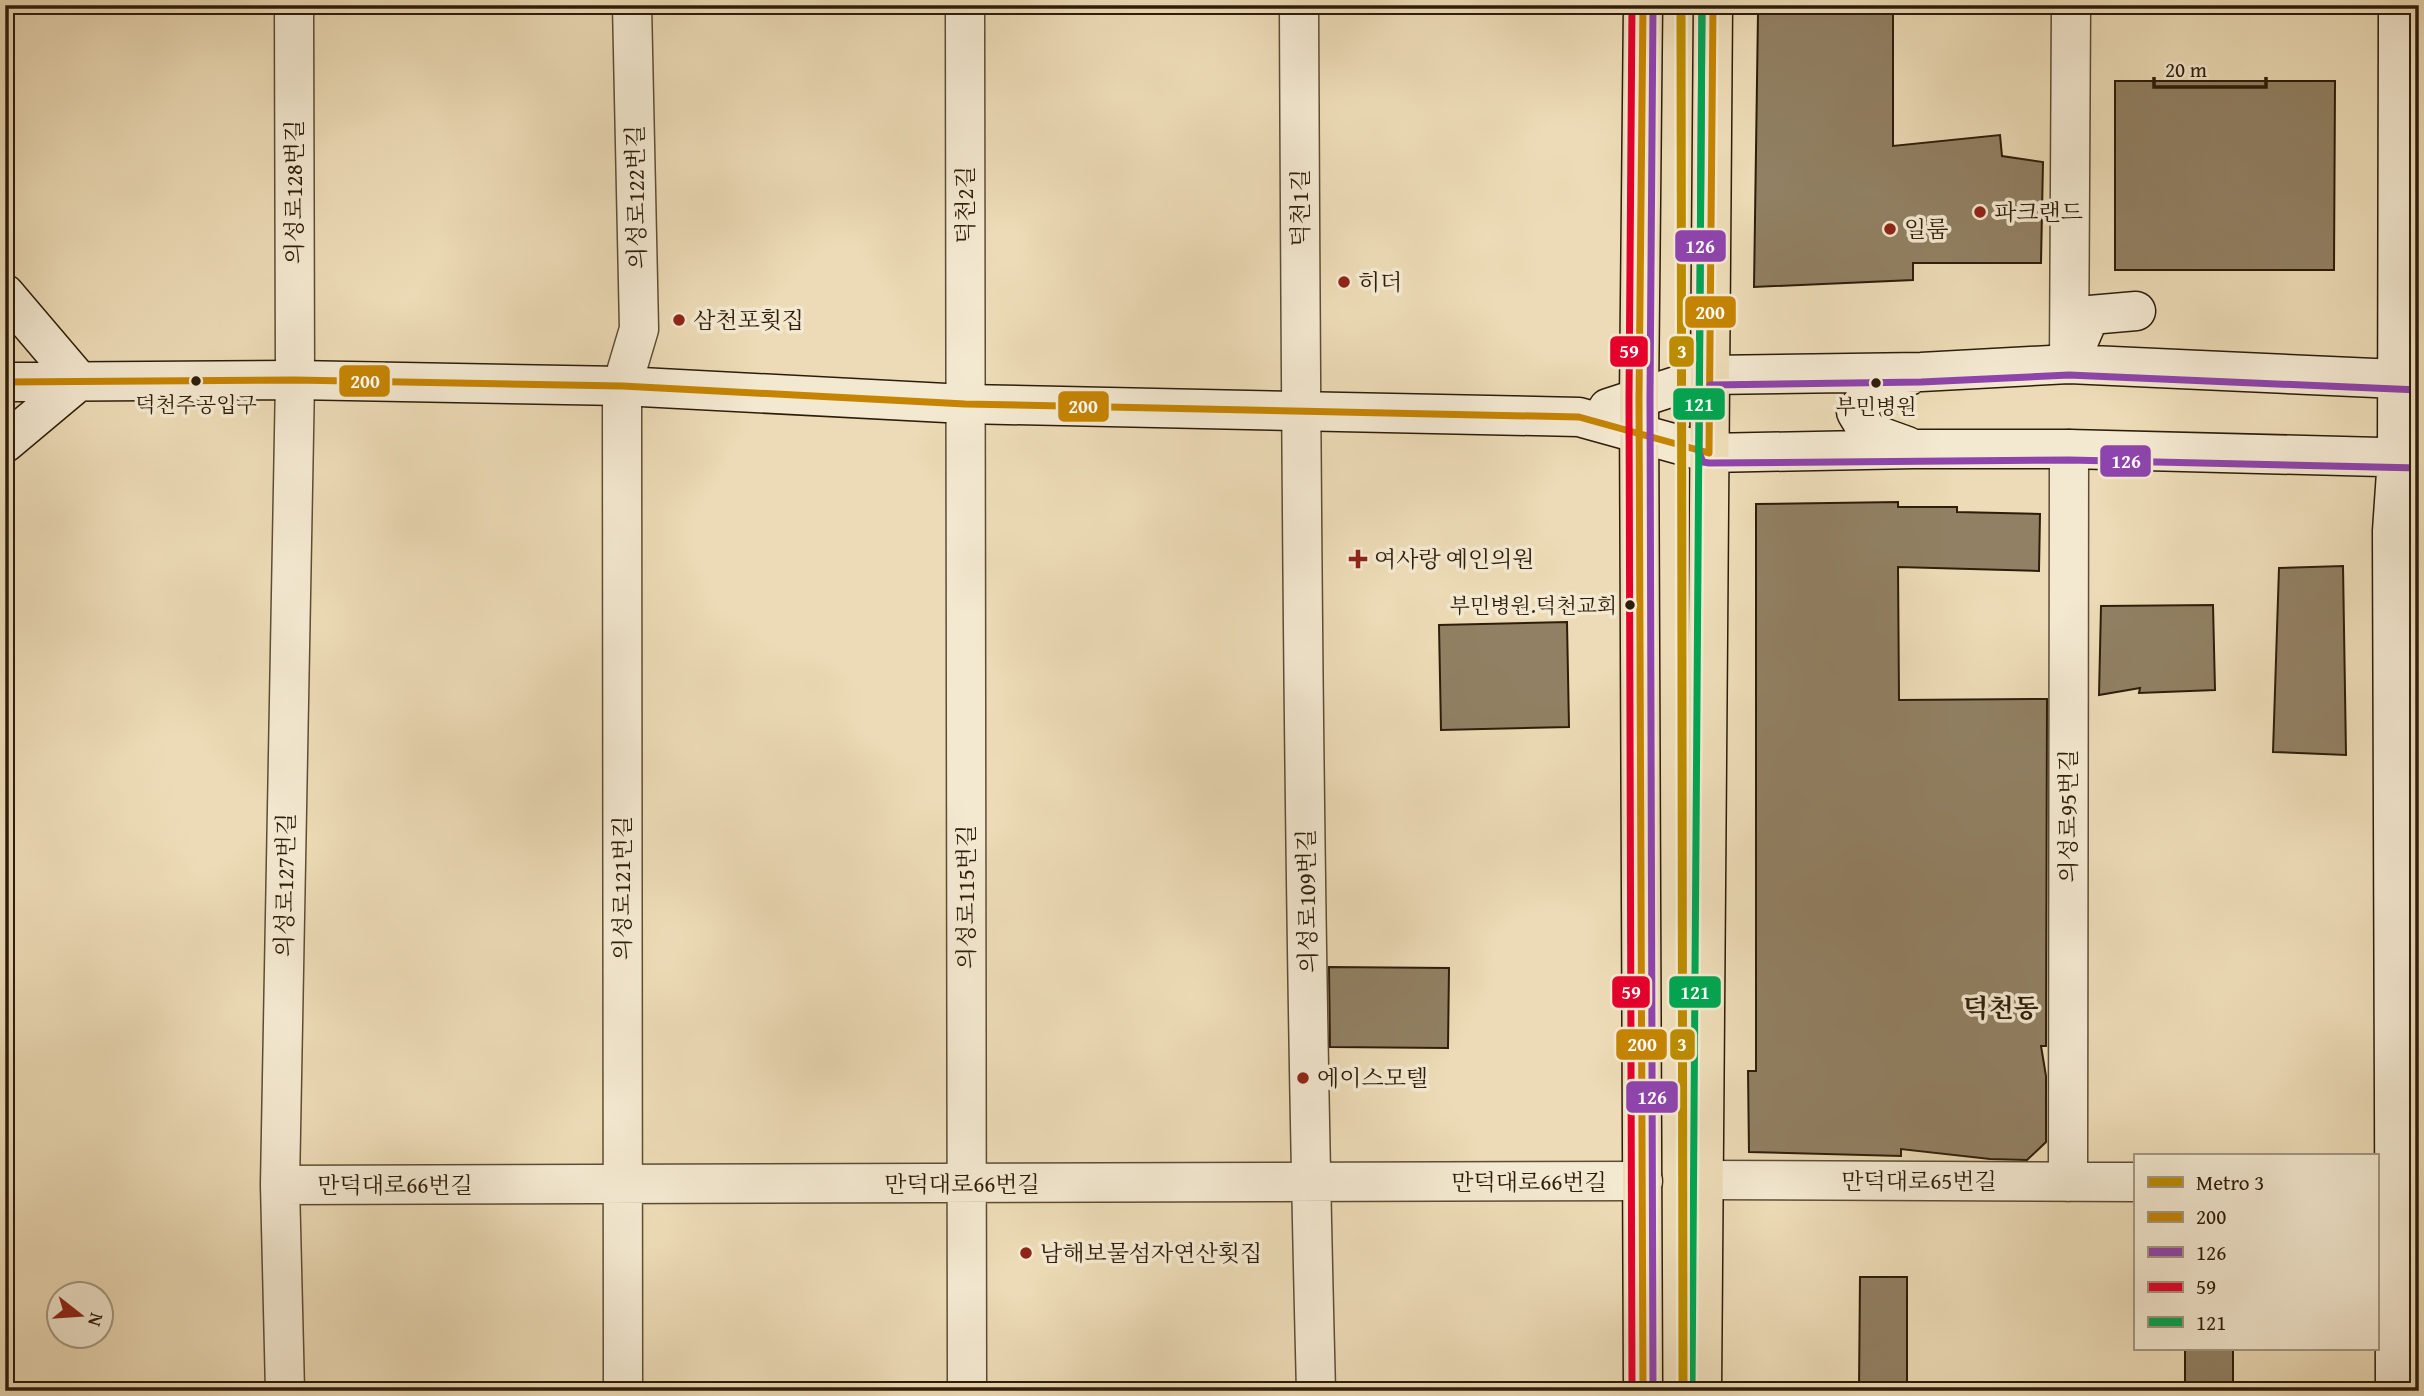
<svg xmlns="http://www.w3.org/2000/svg" width="2424" height="1396" viewBox="0 0 2424 1396" font-family="'Gentium Book Plus','Noto Serif KR',serif">
<rect width="100%" height="100%" fill="#ecdbb6"/>
<filter id="stains"><feTurbulence type="fractalNoise" baseFrequency=".00286" numOctaves="4"/><feColorMatrix values="0 0 0 0 .2 0 0 0 0 .09 0 0 0 0 .02 0 0 0 .5 -.17"/></filter>
<radialGradient id="worn" r=".72"><stop offset=".6" stop-color="#630" stop-opacity="0"/><stop offset="1" stop-color="#630" stop-opacity=".3"/></radialGradient>
<!-- building -->
<path fill="#918063" stroke="#2e1d0a" stroke-width="2" d="M 1893,11 L 1893,146 L 2000,135 L 2002,156 L 2043,162 L 2041,263 L 1913,263 L 1913,280 L 1754,287 L 1758,13 Z
M 2115,81 L 2335,81 L 2334,270 L 2115,270 Z
M 1898,502 L 1898,507 L 1957,507 L 1957,512 L 2040,514 L 2039,571 L 1898,567 L 1899,700 L 2047,699 L 2046,1046 L 2041,1046 L 2046,1076 L 2046,1142 L 2027,1160 L 1990,1159 L 1901,1149 L 1901,1156 L 1749,1152 L 1748,1071 L 1756,1071 L 1756,504 Z
M 2343,566 L 2346,755 L 2273,752 L 2279,568 Z
M 2213,605 L 2215,690 L 2139,693 L 2140,688 L 2099,695 L 2101,606 Z
M 1567,622 L 1569,727 L 1441,730 L 1439,625 Z
M 1329,967 L 1449,968 L 1448,1048 L 1330,1047 Z
M 1860,1277 L 1907,1277 L 1907,1391 L 1859,1391 Z
M 2185,1349 L 2233,1349 L 2233,1391 L 2185,1391 Z"/>
<g fill="none" stroke-linecap="round" stroke-linejoin="round">
<!-- street casing -->
<g stroke="#5e4c35" stroke-width="41">
<path id="street" d="M 965,5 L 967,1391
M 1299,5 C 1301,467 1304,929 1316,1391
M 2069,364 L 2071,5
M 1703,1180 L 2135,1182
M 2068,1182 L 2069,449
M 280,1185 L 1643,1181
M 285,1391 L 280,1185 L 295,380 L 294,5
M 623,1391 L 622,386 L 639,329 L 632,5"/>
</g>
<!-- secondary casing -->
<g stroke="#2e1d0a" stroke-width="41">
<path id="secondary" d="M 5,294 L 79,381 L 5,443
M 2069,364 L 2090,315 L 2136,311
M 5,382 L 295,380 L 622,386 L 965,404 L 1579,417 L 1709,453 L 1914,449 L 2069,449 L 2419,458
M 1608,408 L 1710,375 L 1921,372 L 2069,364 L 2419,380
M 1907,446 L 1868,432 L 1856,412 L 1874,388 L 1909,376
M 2395,1391 L 2392,531 L 2397,458 L 2398,5"/>
</g>
<!-- primary casing -->
<g stroke="#2e1d0a" stroke-width="41">
<path id="primary" d="M 1643,1391 L 1639,398 L 1643,5
M 1702,1391 L 1713,5"/>
</g>
<!-- street -->
<use href="#street" stroke="#f3e8d0" stroke-width="38"/>
<!-- secondary -->
<use href="#secondary" stroke="#f3e8d0" stroke-width="38"/>
<!-- primary -->
<use href="#primary" stroke="#ecdbb6" stroke-width="38"/>
<!-- bus-1 casing -->
<g stroke="#f3e8d0" stroke-width="12">
<path id="bus-1" d="M 1643,5 L 1639,398 L 1643,1391
M 5,382 L 295,380 L 622,386 L 965,404 L 1579,417 L 1709,453 L 1713,5"/>
</g>
<!-- bus-2 casing -->
<g stroke="#f3e8d0" stroke-width="12">
<path id="bus-2" d="M 1653,5 L 1650,398 L 1653,1391
M 1702,5 L 1699,453 L 1703,462 L 1709,463 L 2069,460 L 2419,468
M 1710,385 L 1921,382 L 2069,375 L 2419,390"/>
</g>
<!-- bus-3 casing -->
<g stroke="#f3e8d0" stroke-width="12">
<path id="bus-3" d="M 1632,5 L 1629,398 L 1632,1391"/>
</g>
<!-- bus-4 casing -->
<g stroke="#f3e8d0" stroke-width="12">
<path id="bus-4" d="M 1692,1391 L 1702,5"/>
</g>
<!-- bus-1 -->
<use href="#bus-1" stroke="#c58402" stroke-width="7"/>
<!-- bus-2 -->
<use href="#bus-2" stroke="#8e44ad" stroke-width="7"/>
<!-- bus-3 -->
<use href="#bus-3" stroke="#e4002b" stroke-width="7"/>
<!-- bus-4 -->
<use href="#bus-4" stroke="#00a651" stroke-width="7"/>
<!-- metro-1 casing -->
<g stroke="#f3e8d0" stroke-width="14">
<path id="metro-1" d="M 1681,5 L 1683,1391"/>
</g>
<!-- metro-1 -->
<use href="#metro-1" stroke="#bb8c00" stroke-width="9"/>
</g>
<!-- markers -->
<g fill="#8f2418" stroke="#f3e8d0" stroke-width="2.5">
<circle cx="1980" cy="212" r="7"/>
<circle cx="1890" cy="229" r="7"/>
<circle cx="1344" cy="282" r="7"/>
<circle cx="679" cy="320" r="7"/>
<path d="M1354.5 548.5h7v7h7v7h-7v7h-7v-7h-7v-7h7z"/>
<circle cx="1303" cy="1078" r="7"/>
<circle cx="1026" cy="1253" r="7"/>
</g>
<g fill="#2e1d0a" stroke="#f3e8d0" stroke-width="2.5">
<circle cx="196" cy="381" r="6"/>
<circle cx="1876" cy="383" r="6"/>
<circle cx="1630" cy="605" r="6"/>
</g>
<g text-anchor="middle" stroke-width="7" stroke-linejoin="round" paint-order="stroke">
<!-- bus labels -->
<g font-size="21" fill="#2e1d0a" stroke="#f3e8d0">
<text x="196" y="412">덕천주공입구</text>
<text x="1876" y="414">부민병원</text>
<text x="1617" y="613" text-anchor="end">부민병원.덕천교회</text>
</g>
<!-- street labels -->
<g font-size="23" fill="#2e1d0a" stroke="#f3e8d0">
<text transform="translate(294 192) rotate(-90)" y="8">의성로128번길</text>
<text transform="translate(636 197) rotate(-91)" y="8">의성로122번길</text>
<text transform="translate(965 205) rotate(-90)" y="8">덕천2길</text>
<text transform="translate(1300 208) rotate(-90)" y="8">덕천1길</text>
<text transform="translate(2068 816) rotate(-90)" y="8">의성로95번길</text>
<text transform="translate(285 885) rotate(-89)" y="8">의성로127번길</text>
<text transform="translate(622 888) rotate(-90)" y="8">의성로121번길</text>
<text transform="translate(966 897) rotate(-90)" y="8">의성로115번길</text>
<text transform="translate(1307 901) rotate(-91)" y="8">의성로109번길</text>
<text x="1919" y="1189">만덕대로65번길</text>
<text x="1529" y="1190">만덕대로66번길</text>
<text x="962" y="1192">만덕대로66번길</text>
<text x="395" y="1193">만덕대로66번길</text>
</g>
<!-- poi labels -->
<g font-size="23" fill="#2e1d0a" stroke="#f3e8d0" text-anchor="start">
<text x="1994" y="220">파크랜드</text>
<text x="1904" y="237">일룸</text>
<text x="1358" y="290">히더</text>
<text x="693" y="328">삼천포횟집</text>
<text x="1374" y="567">여사랑 예인의원</text>
<text x="1317" y="1086">에이스모텔</text>
<text x="1040" y="1261">남해보물섬자연산횟집</text>
</g>
<!-- quarter labels -->
<g font-size="26" font-weight="bold" fill="#2e1d0a" stroke="#f3e8d0">
<text x="2001" y="1017">덕천동</text>
</g>
</g>
<g stroke="#f3e8d0" stroke-width="2.5">
<rect x="1674" y="229" width="53" height="34" rx="7" fill="#8e44ad"/>
<rect x="1684" y="295" width="53" height="34" rx="7" fill="#c58402"/>
<rect x="1609" y="335" width="40" height="33" rx="7" fill="#e4002b"/>
<rect x="1668" y="335" width="27" height="33" rx="7" fill="#bb8c00"/>
<rect x="338" y="364" width="53" height="34" rx="7" fill="#c58402"/>
<rect x="1672" y="387" width="54" height="34" rx="7" fill="#00a651"/>
<rect x="1057" y="390" width="53" height="33" rx="7" fill="#c58402"/>
<rect x="2099" y="444" width="53" height="34" rx="7" fill="#8e44ad"/>
<rect x="1611" y="975" width="40" height="34" rx="7" fill="#e4002b"/>
<rect x="1668" y="975" width="54" height="34" rx="7" fill="#00a651"/>
<rect x="1615" y="1028" width="53" height="33" rx="7" fill="#c58402"/>
<rect x="1669" y="1028" width="27" height="33" rx="7" fill="#bb8c00"/>
<rect x="1625" y="1080" width="54" height="34" rx="7" fill="#8e44ad"/>
</g>
<g font-size="19" text-anchor="middle" font-weight="bold" fill="#fff">
<text x="1700" y="253">126</text>
<text x="1710" y="319">200</text>
<text x="1629" y="358">59</text>
<text x="1682" y="358">3</text>
<text x="365" y="388">200</text>
<text x="1699" y="411">121</text>
<text x="1083" y="413">200</text>
<text x="2126" y="468">126</text>
<text x="1631" y="999">59</text>
<text x="1695" y="999">121</text>
<text x="1642" y="1051">200</text>
<text x="1682" y="1051">3</text>
<text x="1652" y="1104">126</text>
</g>
<!-- margin -->
<rect width="2424" height="1396" fill="none" stroke="#ecdbb6" stroke-width="28"/>
<rect x="7" y="7" width="2410" height="1382" fill="none" stroke="#2e1d0a" stroke-width="3.5"/>
<rect x="14" y="14" width="2396" height="1368" fill="none" stroke="#2e1d0a" stroke-width="2"/>
<!-- legend -->
<rect x="2134" y="1154" width="245" height="196" fill="#f3e8d0" stroke="#a49781" stroke-width="2"/>
<rect x="2148" y="1177" width="35" height="10" fill="#bb8c00" stroke="#a49781" stroke-width="2"/>
<text x="2196" y="1190" font-size="21" fill="#2e1d0a">Metro 3</text>
<rect x="2148" y="1212" width="35" height="10" fill="#c58402" stroke="#a49781" stroke-width="2"/>
<text x="2196" y="1224" font-size="21" fill="#2e1d0a">200</text>
<rect x="2148" y="1247" width="35" height="10" fill="#8e44ad" stroke="#a49781" stroke-width="2"/>
<text x="2196" y="1260" font-size="21" fill="#2e1d0a">126</text>
<rect x="2148" y="1282" width="35" height="10" fill="#e4002b" stroke="#a49781" stroke-width="2"/>
<text x="2196" y="1294" font-size="21" fill="#2e1d0a">59</text>
<rect x="2148" y="1317" width="35" height="10" fill="#00a651" stroke="#a49781" stroke-width="2"/>
<text x="2196" y="1330" font-size="21" fill="#2e1d0a">121</text>
<!-- north arrow -->
<g transform="translate(80 1315) rotate(107)"><circle r="33" fill="#f3e8d0" stroke="#a49781" stroke-width="2"/>
<path d="M0-5L12 26L0 18L-12 26Z" fill="#8f2418"/>
<text y="-10" font-size="19" font-weight="bold" text-anchor="middle" fill="#2e1d0a">N</text>
</g>
<!-- scale -->
<path d="M2154 77v10h112v-10" fill="none" stroke="#2e1d0a" stroke-width="3.5"/>
<text x="2165" y="77" font-size="21" fill="#2e1d0a" stroke="#f3e8d0" stroke-width="5" paint-order="stroke">20 m</text>
<rect width="100%" height="100%" filter="url(#stains)"/>
<rect width="100%" height="100%" fill="url(#worn)"/>
</svg>
